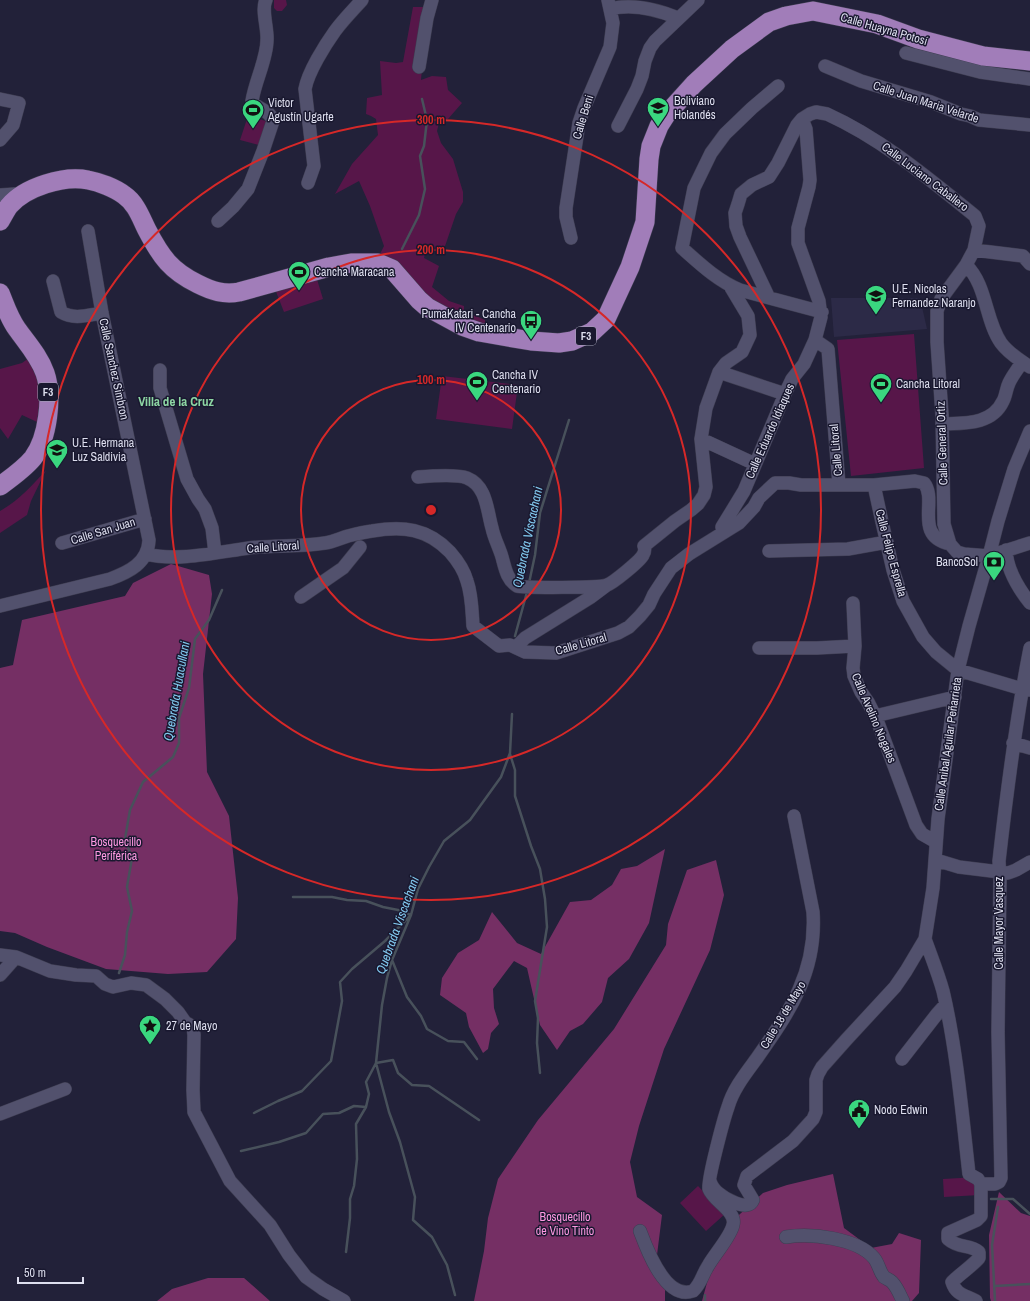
<svg xmlns="http://www.w3.org/2000/svg" width="1030" height="1301" viewBox="0 0 1030 1301" font-family="'Archivo Narrow',sans-serif">
<rect width="100%" height="100%" fill="#222139"/>
<!-- built -->
<path fill="#2c2a47" d="M 831,298 L 920,298 L 927,329 L 834,337 Z"/>
<!-- green -->
<path fill="#571649" d="M 274,0 L 286,0 L 287,5 L 282,11 L 277,11 L 274,8 Z
M 428,0 L 421,80 L 432,76 L 446,77 L 448,90 L 462,103 L 448,119 L 439,123 L 437,131 L 441,143 L 453,159 L 463,192 L 463,202 L 456,214 L 443,252 L 427,246 L 424,258 L 439,266 L 432,287 L 449,301 L 464,306 L 464,311 L 485,320 L 485,326 L 444,311 L 421,290 L 404,268 L 394,260 L 380,254 L 384,246 L 370,206 L 359,181 L 335,194 L 352,164 L 378,135 L 376,119 L 371,116 L 366,114 L 367,98 L 382,95 L 380,61 L 396,63 L 403,62 L 413,7 L 423,7 Z
M 248,116 L 266,121 L 259,145 L 240,140 Z
M 316,276 L 323,299 L 284,312 L 275,289 Z
M 914,334 L 924,468 L 851,476 L 837,340 Z
M 29,358 L 38,378 L 40,399 L 37,422 L 22,415 L 8,439 L 0,428 L 0,369 L 22,363 Z
M 442,376 L 518,385 L 512,429 L 436,419 Z
M 46,470 L 31,501 L 27,515 L 0,533 L 0,511 C 18,501 32,486 46,470 Z
M 978,1177 L 980,1195 L 944,1197 L 943,1179 Z
M 698,1186 L 725,1214 L 706,1231 L 680,1203 Z"/>
<!-- forest -->
<path fill="#752f64" d="M 171,564 L 209,575 L 212,594 L 203,674 L 207,772 L 229,816 L 238,898 L 236,939 L 207,972 L 168,974 L 106,969 L 47,947 L 15,933 L 0,931 L 0,668 L 13,665 L 22,620 L 125,596 L 133,583 Z
M 665,849 L 649,923 L 629,959 L 608,978 L 602,1002 L 583,1024 L 570,1031 L 557,1050 L 540,1025 L 527,968 L 514,961 L 493,989 L 494,1008 L 499,1024 L 491,1033 L 488,1049 L 483,1053 L 469,1027 L 466,1013 L 440,995 L 442,978 L 458,953 L 479,940 L 492,912 L 517,943 L 541,954 L 570,902 L 591,900 L 612,885 L 621,869 L 637,866 Z
M 716,860 L 724,895 L 710,950 L 664,1049 L 639,1126 L 630,1162 L 637,1197 L 662,1215 L 657,1255 L 665,1286 L 665,1301 L 474,1301 L 484,1251 L 488,1218 L 498,1179 L 538,1120 L 614,1029 L 666,945 L 668,924 L 687,870 Z
M 833,1174 L 844,1228 L 871,1248 L 892,1244 L 899,1233 L 921,1240 L 919,1293 L 912,1301 L 702,1301 L 708,1279 L 728,1225 L 763,1193 L 787,1185 Z
M 999,1192 L 1021,1213 L 1030,1216 L 1030,1301 L 991,1301 L 990,1298 L 989,1235 Z
M 208,1278 L 244,1278 L 270,1301 L 157,1301 L 172,1289 Z"/>
<g fill="none" stroke-linecap="round" stroke-linejoin="round">
<!-- stream -->
<path stroke="#48515b" stroke-width="2.5" d="M 402,249 L 419,215 L 425,189 L 420,156 L 424,146 L 427,120 L 422,99
M 529,583 L 535,555 L 540,513 L 569,420
M 515,636 L 527,592
M 510,754 L 515,770 L 515,796 L 531,846 L 540,869 L 545,899 L 547,927 L 535,1001 L 538,1018 L 537,1043 L 540,1073
M 392,960 L 407,997 L 421,1016 L 427,1029 L 448,1041 L 464,1042 L 477,1059
M 119,973 L 125,955 L 127,932 L 132,911 L 127,887 L 132,858 L 125,839 L 130,810 L 143,782 L 173,757 L 179,743 L 179,718 L 189,688 L 195,639 L 209,620 L 222,590
M 254,1113 L 278,1101 L 302,1091 L 331,1061 L 342,1001 L 340,982 L 352,969 L 385,941 L 411,915 L 398,910 L 383,907 L 366,901 L 347,900 L 332,897 L 293,897
M 241,1151 L 279,1142 L 306,1133 L 323,1114 L 339,1113 L 354,1106 L 366,1107
M 991,1199 L 1013,1199 L 1030,1214
M 346,1252 L 350,1218 L 350,1199 L 354,1186 L 357,1159 L 356,1124 L 366,1107 L 369,1094 L 366,1082 L 376,1063 L 393,1060 L 398,1073 L 412,1085 L 429,1086 L 479,1120
M 995,1286 L 1030,1284
M 455,1295 L 447,1265 L 432,1237 L 413,1220 L 415,1197 L 400,1142 L 389,1112 L 376,1063 L 382,1005 L 387,978 L 392,960 L 411,915 L 418,889 L 429,867 L 444,841 L 470,820 L 501,777 L 510,753 L 512,714
M 705,1295 L 705,1301
M 995,1301 L 992,1245 L 998,1207"/>
<!-- minor casing -->
<g stroke="#3e3d51" stroke-width="14">
<path id="minor" d="M 610,9 C 633,3 656,9 678,18
M 906,53 L 980,72 L 1030,79
M 825,66 L 861,81 L 931,102 L 961,114 L 970,116 L 979,120 L 1030,125
M 419,67 L 427,18 L 432,0
M 778,86 L 752,108 L 725,134 L 711,153 L 694,188 L 682,248 C 700,264 718,281 740,290 L 822,312
M 0,99 L 19,103 L 13,125 L 0,140
M 618,126 L 637,89 L 642,76 L 645,61 L 650,48 L 655,41 L 698,0
M 308,183 L 314,166 L 305,89 C 308,72 325,45 335,31 C 343,20 353,10 362,0
M 0,195 L 15,194 L 19,197
M 218,221 L 233,207 L 248,189 L 263,151 L 273,121 C 270,109 257,110 252,101 C 255,81 267,59 267,40 C 268,29 261,9 266,0
M 571,238 L 566,217 L 566,208 L 579,123 L 584,108 L 610,47 L 613,23 L 608,0
M 974,250 L 1023,256 L 1030,264
M 966,265 C 987,285 985,320 1001,343 C 1009,354 1020,360 1030,367
M 53,281 L 61,312 C 74,320 88,315 102,313
M 769,298 L 740,237 L 736,226 L 735,213 L 738,204 L 741,194 L 752,185 L 769,177 L 778,163 L 797,125 L 802,119 L 810,114 L 816,112 L 827,114 C 882,139 928,178 975,216 L 979,226 L 974,250 L 966,265 L 941,299 L 937,311 L 937,342 L 942,415 L 944,524 L 950,544 L 957,552 L 964,554 L 989,556 L 1030,543
M 815,340 L 828,349 L 839,485
M 160,370 L 160,388 L 187,479 L 198,499 L 205,509 L 212,528 L 215,553
M 719,372 L 785,394
M 942,424 C 964,423 992,425 1003,401 C 1006,396 1006,389 1009,383 C 1012,376 1018,369 1022,362
M 701,439 L 755,464
M 418,477 C 430,476 457,474 467,478 C 487,486 487,511 492,528 C 494,538 499,547 502,557 C 505,568 507,580 517,586 C 524,588 600,588 607,585 C 613,583 640,561 643,555 C 645,552 645,549 644,546 L 675,521 L 691,510 L 698,504 L 704,495 L 706,487 L 701,439 L 706,408 L 719,372 L 726,363 L 742,352 L 750,335 L 748,316 L 730,286
M 874,485 L 882,522 L 893,570 L 903,601 L 923,637 L 936,652 L 958,670 L 1022,689 L 1030,690
M 723,533 L 722,527 L 744,491 L 785,394 L 792,379 L 804,364 L 815,340 L 821,317 L 819,301 L 798,243 L 798,228 L 809,187 L 810,180 L 806,129 L 802,119
M 62,543 L 145,519
M 1006,550 C 1007,570 1018,588 1030,603
M 769,551 L 848,549 L 887,542
M 147,554 C 176,562 219,552 249,548 C 274,545 300,547 325,543 C 333,542 341,538 348,536 C 356,534 364,532 372,531 C 403,526 427,528 450,552 C 457,560 464,570 467,581 C 472,595 472,611 473,626 L 499,646 L 510,645 L 525,652 L 556,653 L 618,633 L 629,627 L 640,616 L 649,605 L 654,594 L 671,568 L 689,554 L 739,523 L 754,507 L 759,498 L 775,483 L 789,483 L 801,485 L 874,485 L 915,481 L 924,483 C 938,500 913,536 950,544
M 301,597 L 343,568 L 360,547
M 853,603 L 855,646 L 853,668 L 854,676 L 861,692 L 868,702 L 877,720 L 916,825 L 922,834 L 936,842
M 0,606 L 110,579 C 129,572 148,563 149,540 L 102,313 L 88,231
M 516,647 L 525,638 L 591,597 L 607,585
M 759,648 L 817,648 L 855,646
M 875,716 L 955,697
M 1013,743 L 1030,748
M 936,860 L 959,867 L 1008,873 L 1016,870 L 1030,862
M 925,939 C 931,956 938,973 943,991 C 957,1051 962,1113 969,1174 L 978,1179 L 981,1184 L 981,1216 L 977,1220 L 948,1233 L 948,1239 C 959,1249 970,1244 979,1252 L 979,1258 C 971,1267 961,1273 952,1282 C 956,1295 965,1295 976,1301
M 0,955 L 16,957 L 50,971 L 76,975 L 96,976 L 105,984 L 113,987 L 131,983 L 146,985 L 165,999 L 178,1012 L 185,1022 L 193,1027 L 194,1035 L 193,1090 L 194,1112 L 230,1181 L 270,1225 L 289,1255 L 306,1277 L 323,1289 L 344,1301
M 0,975 L 16,957
M 902,1059 L 937,1014 L 946,1004
M 0,1114 L 65,1089
M 710,1181 C 711,1185 714,1189 717,1192 C 724,1198 748,1213 753,1200 L 744,1185 L 747,1176 L 793,1141 L 813,1119 L 816,1112 L 816,1080 L 818,1074 L 822,1067 L 846,1040 L 895,987 L 906,971 L 925,939 L 933,888 L 938,819 L 958,670 L 969,626 L 989,556 L 998,521 L 1014,469 L 1030,431
M 981,1184 L 995,1184 L 999,1182 L 1001,1178 L 998,1032 L 1000,880 L 999,861 C 1007,790 1016,719 1030,648
M 640,1231 C 646,1247 665,1301 693,1291 C 701,1284 702,1275 708,1266 C 714,1255 731,1236 733,1225 C 737,1211 713,1201 709,1189 C 707,1181 724,1118 728,1107 C 733,1089 746,1073 757,1058 C 790,1011 817,972 813,912 L 794,816
M 786,1237 C 811,1233 857,1238 874,1258 C 879,1264 879,1271 884,1277 C 887,1279 890,1280 892,1282 C 897,1287 900,1295 903,1301"/>
</g>
<!-- highway casing -->
<g stroke="#3e3d51" stroke-width="20">
<path id="highway" d="M 0,221 C 3,216 6,210 9,206 C 25,187 64,175 88,180 C 99,182 115,188 124,195 C 136,203 141,218 147,230 C 161,257 171,271 198,284 C 212,291 224,295 239,292 L 329,267 L 351,263 L 378,263 L 392,269 L 419,300 L 427,307 L 462,326 L 479,332 L 531,341 L 559,343 L 572,341 L 592,332 L 606,319 L 630,267 L 645,222 L 649,159 L 651,146 L 659,126 L 666,115 L 694,84 L 732,49 L 769,22 L 786,16 L 813,11 L 877,24 L 918,39 L 983,56 L 1030,61
M 0,293 C 5,305 9,318 17,329 C 27,343 39,356 45,373 C 53,396 48,438 33,458 C 24,469 11,478 0,486"/>
</g>
<!-- minor -->
<use href="#minor" stroke="#52516d" stroke-width="13"/>
<!-- highway -->
<use href="#highway" stroke="#a17db9" stroke-width="19"/>
</g>
<!-- distance rings -->
<g fill="none" stroke="#d62828" stroke-width="2">
<circle cx="431" cy="510" r="130"/>
<circle cx="431" cy="510" r="260"/>
<circle cx="431" cy="510" r="390"/>
</g>
<!-- icons -->
<defs>
<g id="school-pin" transform="scale(1.15)"><path d="M0 17L-7.5 6A9.5 9.5 0 1 1 7.5 6Z" fill="#3ad77f" stroke="#19182f"/><path d="M0-5L7-2L0 1L-7-2ZM-4 1L0 2.5L4 1V4Q0 6-4 4Z" fill="#111"/></g>
<g id="stadium-pin" transform="scale(1.15)"><path d="M0 17L-7.5 6A9.5 9.5 0 1 1 7.5 6Z" fill="#3ad77f" stroke="#19182f"/><path d="M0-5a6.5 5 0 1 0 0 10a6.5 5 0 1 0 0-10ZM-3.5-1.8h7v3.6h-7Z" fill="#111"/></g>
<g id="bus-pin" transform="scale(1.15)"><path d="M0 17L-7.5 6A9.5 9.5 0 1 1 7.5 6Z" fill="#3ad77f" stroke="#19182f"/><path d="M-5-6H5V4H4V6H2V4H-2V6H-4V4H-5ZM-3.5-4V0h7V-4ZM-3.5 1.2v1.5H-2V1.2ZM2 1.2v1.5H3.5V1.2Z" fill="#111"/></g>
<g id="bank-pin" transform="scale(1.15)"><path d="M0 17L-7.5 6A9.5 9.5 0 1 1 7.5 6Z" fill="#3ad77f" stroke="#19182f"/><path d="M-6-4H6V4H-6ZM0-2.3a2.3 2.3 0 1 0 0 4.6a2.3 2.3 0 1 0 0-4.6Z" fill="#111"/></g>
<g id="sight-pin" transform="scale(1.15)"><path d="M0 17L-7.5 6A9.5 9.5 0 1 1 7.5 6Z" fill="#3ad77f" stroke="#19182f"/><path d="M0-6L1.8-2.2L6-1.7L2.9 1.2L3.7 5.4L0 3.3L-3.7 5.4L-2.9 1.2L-6-1.7L-1.8-2.2Z" fill="#111"/></g>
<g id="civic-pin" transform="scale(1.15)"><path d="M0 17L-7.5 6A9.5 9.5 0 1 1 7.5 6Z" fill="#3ad77f" stroke="#19182f"/><path d="M-.6-6.5H3V-4.5H.6V-3L4-1V1h2V6H-6V1h2V-1L-.6-3ZM-1.2 2.5V6h2.4V2.5Z" fill="#111"/></g>
</defs>
<g fill-rule="evenodd">
<use href="#school-pin" x="658" y="108"/>
<use href="#stadium-pin" x="253" y="110"/>
<use href="#stadium-pin" x="299" y="272"/>
<use href="#school-pin" x="876" y="296"/>
<use href="#bus-pin" x="531" y="321"/>
<use href="#stadium-pin" x="477" y="382"/>
<use href="#stadium-pin" x="881" y="384"/>
<use href="#school-pin" x="57" y="450"/>
<use href="#bank-pin" x="994" y="562"/>
<use href="#sight-pin" x="150" y="1026"/>
<use href="#civic-pin" x="859" y="1110"/>
</g>
<g text-anchor="middle" stroke-width="3" stroke-linejoin="round" paint-order="stroke">
<!-- shield labels -->
<g fill="#19182f" stroke="#a2a3b5" stroke-width="1">
<rect x="576" y="327" width="20" height="18" rx="3"/>
<rect x="38" y="383" width="20" height="18" rx="3"/>
</g>
<g font-size="11" font-weight="bold" fill="#dddeee">
<text x="586" y="340">F3</text>
<text x="48" y="396">F3</text>
</g>
<!-- street labels -->
<g font-size="12" fill="#dddeee" stroke="#19182f">
<text transform="translate(884 29) rotate(16)" y="4">Calle Huayna Potosí</text>
<text transform="translate(926 102) rotate(18)" y="4">Calle Juan Maria Velarde</text>
<text transform="translate(583 117) rotate(-73)" y="4">Calle Beni</text>
<text transform="translate(925 177) rotate(37)" y="4">Calle Luciano Caballero</text>
<text transform="translate(114 369) rotate(78)" y="4">Calle Sanchez Simbron</text>
<text transform="translate(770 431) rotate(-66)" y="4">Calle Eduardo Idiaques</text>
<text transform="translate(942 443) rotate(-92)" y="4">Calle General Ortiz</text>
<text transform="translate(836 450) rotate(-95)" y="4">Calle Litoral</text>
<text transform="translate(103 531) rotate(-17)" y="4">Calle San Juan</text>
<text transform="translate(273 547) rotate(-4)" y="4">Calle Litoral</text>
<text transform="translate(891 553) rotate(75)" y="4">Calle Felipe Esprella</text>
<text transform="translate(581 644) rotate(-16)" y="4">Calle Litoral</text>
<text transform="translate(874 718) rotate(67)" y="4">Calle Avelino Nogales</text>
<text transform="translate(948 744) rotate(-82)" y="4">Calle Anibal Aguilar Peñarrieta</text>
<text transform="translate(999 923) rotate(-90)" y="4">Calle Mayor Vasquez</text>
<text transform="translate(783 1015) rotate(-59)" y="4">Calle 18 de Mayo</text>
</g>
<!-- poi labels -->
<g font-size="12" fill="#dddeee" stroke="#19182f" text-anchor="start">
<text x="674" y="105">Boliviano<tspan x="674" dy="14">Holandés</tspan></text>
<text x="268" y="107">Victor<tspan x="268" dy="14">Agustín Ugarte</tspan></text>
<text x="314" y="276">Cancha Maracana</text>
<text x="892" y="293">U.E. Nicolas<tspan x="892" dy="14">Fernandez Naranjo</tspan></text>
<text x="516" y="318" text-anchor="end">PumaKatari - Cancha<tspan x="516" dy="14">IV Centenario</tspan></text>
<text x="492" y="379">Cancha IV<tspan x="492" dy="14">Centenario</tspan></text>
<text x="896" y="388">Cancha Litoral</text>
<text x="72" y="447">U.E. Hermana<tspan x="72" dy="14">Luz Saldivia</tspan></text>
<text x="978" y="566" text-anchor="end">BancoSol</text>
<text x="166" y="1030">27 de Mayo</text>
<text x="874" y="1114">Nodo Edwin</text>
</g>
<!-- park labels -->
<g font-size="12" fill="#fd98e1" stroke="#19182f">
<text x="116" y="846">Bosquecillo<tspan x="116" dy="14">Periférica</tspan></text>
<text x="565" y="1221">Bosquecillo<tspan x="565" dy="14">de Vino Tinto</tspan></text>
</g>
<!-- neighbourhood labels -->
<g font-size="13" font-weight="bold" fill="#8dd5a3" stroke="#19182f">
<text x="176" y="406">Villa de la Cruz</text>
</g>
<!-- water labels -->
<g font-size="13" font-style="italic" fill="#82c9ef" stroke="#19182f">
<text transform="translate(527 537) rotate(-78)" y="5">Quebrada Viscachani</text>
<text transform="translate(176 691) rotate(-80)" y="5">Quebrada Huacullani</text>
<text transform="translate(397 925) rotate(-70)" y="5">Quebrada Viscachani</text>
</g>
</g>
<circle cx="431" cy="510" r="6" fill="#d62828" stroke="#19182f" stroke-width="2"/>
<g font-size="12" text-anchor="middle" font-weight="bold" fill="#d62828" stroke="#19182f" stroke-width="3" stroke-linejoin="round" paint-order="stroke">
<text x="431" y="124">300 m</text>
<text x="431" y="254">200 m</text>
<text x="431" y="384">100 m</text>
</g>
<!-- scale -->
<path d="M18 1277v6h65v-6" fill="none" stroke="#dddeee" stroke-width="2"/>
<text x="24" y="1277" font-size="12" fill="#dddeee" stroke="#19182f" stroke-width="3" paint-order="stroke">50 m</text>
</svg>
